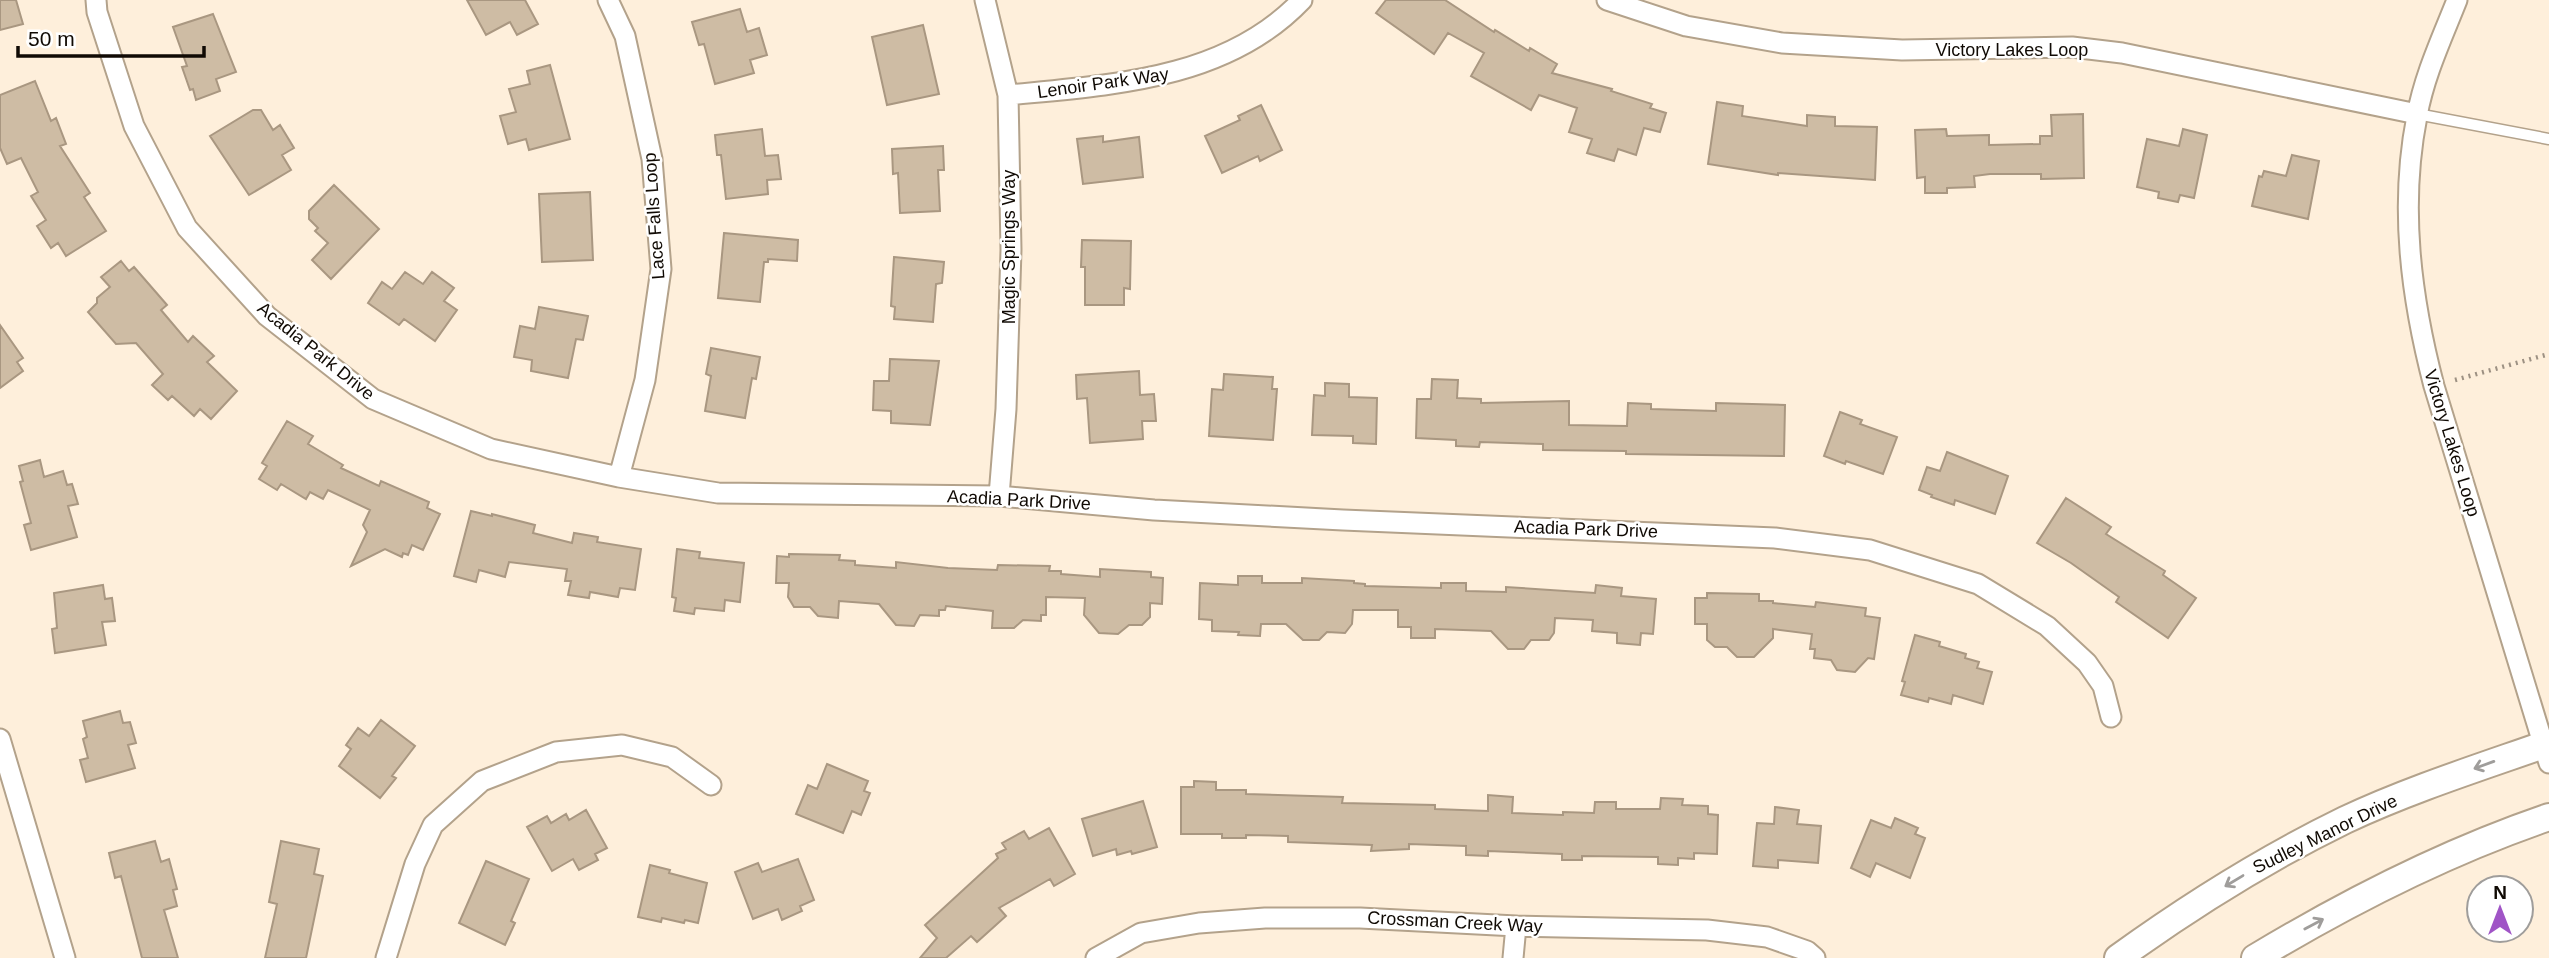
<svg xmlns="http://www.w3.org/2000/svg" width="2549" height="958" viewBox="0 0 2549 958" font-family="Arial,sans-serif">
<rect width="100%" height="100%" fill="#feefdb"/>
<!-- building -->
<path fill="#cebca4" stroke="#a99781" stroke-width="2" d="M 0,0 L 16,0 L 23,24 L 0,30 Z
M 467,0 L 525,0 L 538,24 L 517,35 L 510,22 L 486,35 Z
M 1386,0 L 1445,0 L 1494,32 L 1495,30 L 1529,51 L 1530,48 L 1557,64 L 1552,73 L 1612,89 L 1611,91 L 1652,104 L 1650,108 L 1666,113 L 1660,132 L 1644,128 L 1636,155 L 1618,149 L 1614,161 L 1587,153 L 1592,139 L 1569,132 L 1577,108 L 1539,95 L 1531,110 L 1471,76 L 1484,53 L 1448,33 L 1434,54 L 1376,13 Z
M 740,9 L 747,32 L 759,28 L 767,55 L 750,60 L 754,73 L 715,84 L 704,44 L 699,45 L 692,22 Z
M 213,14 L 236,72 L 216,79 L 220,91 L 196,100 L 193,89 L 190,90 L 182,67 L 187,66 L 173,27 Z
M 923,25 L 939,94 L 887,105 L 872,37 Z
M 550,65 L 570,139 L 529,150 L 526,139 L 508,144 L 500,116 L 516,112 L 509,89 L 530,84 L 527,71 Z
M 35,81 L 51,121 L 56,118 L 66,144 L 60,146 L 90,193 L 84,197 L 106,231 L 66,256 L 58,243 L 51,248 L 37,226 L 46,220 L 31,196 L 38,192 L 21,158 L 7,164 L 0,148 L 0,95 Z
M 1717,102 L 1743,106 L 1742,116 L 1807,126 L 1807,115 L 1835,117 L 1835,126 L 1877,127 L 1875,180 L 1778,173 L 1778,175 L 1708,164 Z
M 1261,105 L 1282,150 L 1260,161 L 1258,156 L 1222,173 L 1205,136 L 1240,120 L 1238,116 Z
M 253,110 L 261,110 L 273,130 L 280,125 L 294,148 L 282,155 L 291,170 L 249,195 L 210,136 Z
M 2083,114 L 2084,178 L 2041,179 L 2041,174 L 1990,174 L 1974,176 L 1975,187 L 1947,188 L 1947,193 L 1925,193 L 1925,177 L 1917,178 L 1915,130 L 1946,129 L 1947,136 L 1989,135 L 1989,145 L 2040,144 L 2040,136 L 2052,136 L 2051,115 Z
M 762,129 L 765,156 L 778,155 L 781,179 L 767,180 L 768,194 L 726,199 L 721,155 L 717,155 L 715,135 Z
M 2183,129 L 2207,135 L 2194,198 L 2180,195 L 2178,202 L 2158,198 L 2159,192 L 2137,187 L 2147,139 L 2179,146 Z
M 1103,136 L 1103,142 L 1139,137 L 1143,177 L 1083,184 L 1077,139 Z
M 943,146 L 944,170 L 938,170 L 940,211 L 900,213 L 898,173 L 893,174 L 892,149 Z
M 2292,155 L 2319,161 L 2308,219 L 2252,206 L 2259,176 L 2262,177 L 2264,171 L 2286,176 Z
M 334,185 L 379,229 L 331,279 L 312,260 L 328,243 L 315,231 L 318,228 L 309,219 L 309,211 Z
M 590,192 L 593,260 L 542,262 L 539,194 Z
M 724,233 L 798,240 L 797,261 L 768,259 L 768,262 L 764,262 L 760,302 L 718,298 Z
M 1082,240 L 1131,241 L 1130,289 L 1124,288 L 1124,305 L 1085,305 L 1085,267 L 1081,267 Z
M 894,257 L 944,262 L 942,283 L 936,284 L 933,322 L 894,319 L 895,307 L 891,306 Z
M 121,261 L 129,271 L 134,267 L 167,305 L 161,310 L 188,342 L 193,336 L 214,356 L 207,362 L 237,391 L 211,419 L 200,409 L 194,416 L 172,396 L 168,400 L 152,385 L 163,374 L 136,343 L 116,344 L 88,312 L 97,303 L 97,298 L 110,287 L 101,277 Z
M 405,272 L 423,284 L 432,272 L 454,288 L 444,301 L 457,310 L 435,341 L 404,319 L 399,325 L 368,303 L 382,282 L 392,289 Z
M 539,307 L 588,316 L 583,340 L 576,339 L 568,378 L 531,371 L 532,360 L 514,357 L 520,326 L 535,329 Z
M 0,325 L 23,358 L 17,362 L 23,371 L 0,388 Z
M 711,348 L 760,357 L 756,379 L 752,378 L 745,418 L 705,411 L 711,376 L 706,374 Z
M 890,359 L 939,361 L 930,425 L 891,423 L 891,411 L 873,410 L 874,381 L 889,381 Z
M 1139,371 L 1140,395 L 1154,394 L 1156,421 L 1142,421 L 1143,439 L 1090,443 L 1087,398 L 1077,399 L 1076,375 Z
M 1224,374 L 1273,377 L 1272,389 L 1277,389 L 1273,440 L 1209,436 L 1212,389 L 1223,390 Z
M 1432,379 L 1458,380 L 1457,398 L 1481,399 L 1481,403 L 1569,401 L 1569,425 L 1627,426 L 1628,403 L 1651,404 L 1651,409 L 1716,411 L 1716,403 L 1785,405 L 1784,456 L 1626,454 L 1626,451 L 1543,450 L 1543,444 L 1480,442 L 1479,447 L 1456,446 L 1456,440 L 1416,438 L 1417,399 L 1431,399 Z
M 1325,383 L 1349,384 L 1349,397 L 1377,398 L 1376,444 L 1353,443 L 1353,436 L 1312,435 L 1314,395 L 1325,396 Z
M 1840,412 L 1862,420 L 1860,424 L 1897,437 L 1883,474 L 1846,461 L 1845,464 L 1824,456 Z
M 287,421 L 313,436 L 308,444 L 343,465 L 341,468 L 379,486 L 381,481 L 429,502 L 427,508 L 440,514 L 423,550 L 412,545 L 408,555 L 403,553 L 402,557 L 385,549 L 351,566 L 367,532 L 363,525 L 370,510 L 328,490 L 323,499 L 310,492 L 306,499 L 281,484 L 277,490 L 259,479 L 267,466 L 262,463 Z
M 1947,452 L 2008,476 L 1995,514 L 1955,500 L 1954,505 L 1931,497 L 1932,495 L 1919,490 L 1927,467 L 1940,471 Z
M 40,460 L 44,477 L 63,471 L 67,485 L 72,484 L 78,504 L 68,506 L 77,537 L 31,550 L 24,525 L 31,523 L 20,482 L 23,481 L 19,466 Z
M 2066,498 L 2111,527 L 2106,534 L 2165,571 L 2163,575 L 2196,598 L 2168,638 L 2116,602 L 2119,597 L 2071,563 L 2037,543 Z
M 471,511 L 492,516 L 492,514 L 535,525 L 533,533 L 572,543 L 574,533 L 598,537 L 597,542 L 641,549 L 635,590 L 620,588 L 618,597 L 590,592 L 589,598 L 568,595 L 571,581 L 565,581 L 567,569 L 509,562 L 505,577 L 479,570 L 476,582 L 454,576 Z
M 677,549 L 700,552 L 699,558 L 744,563 L 740,602 L 725,600 L 724,611 L 695,608 L 694,614 L 674,611 L 676,598 L 672,597 Z
M 789,554 L 840,555 L 839,560 L 855,561 L 855,565 L 896,568 L 896,562 L 948,568 L 997,570 L 998,565 L 1050,566 L 1049,571 L 1061,571 L 1061,574 L 1100,577 L 1100,569 L 1151,572 L 1151,577 L 1163,578 L 1162,604 L 1150,603 L 1150,617 L 1142,625 L 1129,625 L 1118,634 L 1099,633 L 1084,615 L 1085,598 L 1046,597 L 1046,615 L 1041,615 L 1041,621 L 1023,620 L 1014,628 L 992,628 L 993,611 L 946,606 L 945,610 L 939,610 L 939,616 L 920,615 L 914,626 L 896,625 L 879,604 L 839,601 L 838,618 L 818,616 L 810,607 L 794,607 L 788,597 L 789,583 L 776,583 L 777,556 L 789,557 Z
M 1238,576 L 1262,576 L 1262,583 L 1302,583 L 1302,578 L 1354,581 L 1354,583 L 1365,584 L 1365,586 L 1441,588 L 1441,583 L 1466,583 L 1466,591 L 1506,592 L 1506,587 L 1595,593 L 1596,585 L 1622,588 L 1621,596 L 1656,599 L 1653,634 L 1641,633 L 1640,645 L 1617,643 L 1617,633 L 1592,631 L 1593,620 L 1555,618 L 1554,633 L 1549,640 L 1531,640 L 1524,649 L 1508,649 L 1491,631 L 1435,629 L 1435,638 L 1411,638 L 1411,627 L 1398,627 L 1398,610 L 1353,610 L 1352,624 L 1345,633 L 1327,632 L 1319,640 L 1303,640 L 1286,624 L 1261,624 L 1260,636 L 1238,635 L 1239,632 L 1212,631 L 1212,620 L 1199,619 L 1200,583 L 1238,585 Z
M 103,585 L 105,599 L 112,598 L 115,621 L 102,622 L 106,645 L 55,653 L 52,629 L 57,628 L 54,593 Z
M 1707,593 L 1759,594 L 1759,601 L 1773,601 L 1773,603 L 1815,607 L 1816,602 L 1866,608 L 1865,616 L 1880,618 L 1874,659 L 1868,658 L 1855,672 L 1837,670 L 1831,660 L 1814,658 L 1815,649 L 1810,649 L 1812,634 L 1773,629 L 1773,638 L 1754,657 L 1737,657 L 1727,647 L 1715,647 L 1707,640 L 1707,624 L 1695,624 L 1695,598 L 1707,598 Z
M 1915,635 L 1940,642 L 1939,646 L 1966,654 L 1965,658 L 1979,662 L 1977,668 L 1992,672 L 1983,704 L 1953,695 L 1951,704 L 1929,698 L 1928,702 L 1901,695 L 1905,682 L 1902,681 Z
M 120,711 L 123,723 L 130,722 L 136,743 L 128,745 L 135,768 L 86,782 L 80,760 L 88,758 L 83,739 L 87,737 L 83,721 Z
M 381,720 L 415,746 L 392,776 L 396,778 L 380,798 L 339,766 L 351,749 L 346,745 L 358,728 L 369,736 Z
M 827,764 L 868,781 L 864,791 L 870,793 L 861,815 L 852,811 L 843,833 L 796,814 L 808,785 L 817,789 Z
M 1194,781 L 1216,782 L 1216,790 L 1246,790 L 1246,794 L 1343,797 L 1342,803 L 1435,805 L 1435,809 L 1488,811 L 1488,795 L 1513,797 L 1512,813 L 1563,815 L 1563,812 L 1594,813 L 1595,802 L 1616,802 L 1616,809 L 1660,809 L 1661,798 L 1683,799 L 1682,805 L 1708,806 L 1708,814 L 1718,815 L 1717,854 L 1694,853 L 1694,859 L 1678,858 L 1678,865 L 1658,864 L 1658,857 L 1582,856 L 1582,860 L 1562,860 L 1562,854 L 1488,851 L 1488,856 L 1466,855 L 1466,846 L 1409,844 L 1409,849 L 1371,851 L 1372,845 L 1288,842 L 1288,836 L 1246,835 L 1246,838 L 1222,838 L 1222,834 L 1181,834 L 1181,787 L 1194,787 Z
M 1143,801 L 1157,847 L 1132,854 L 1131,851 L 1117,855 L 1116,849 L 1093,856 L 1082,819 Z
M 1775,807 L 1799,810 L 1797,824 L 1821,826 L 1818,863 L 1778,860 L 1778,868 L 1753,866 L 1757,823 L 1774,824 Z
M 586,810 L 607,848 L 595,854 L 598,860 L 579,870 L 573,859 L 552,871 L 527,827 L 547,816 L 551,823 L 566,814 L 569,820 Z
M 1895,818 L 1918,828 L 1915,834 L 1925,838 L 1910,878 L 1876,863 L 1870,877 L 1851,868 L 1871,820 L 1891,828 Z
M 1049,828 L 1075,874 L 1054,886 L 1050,879 L 999,908 L 1006,916 L 977,942 L 971,936 L 946,958 L 920,958 L 937,938 L 925,925 L 998,858 L 996,854 L 1006,849 L 1002,843 L 1024,831 L 1029,839 Z
M 155,841 L 161,862 L 169,859 L 177,889 L 173,890 L 177,906 L 164,910 L 178,958 L 142,958 L 121,876 L 115,878 L 109,853 Z
M 281,841 L 319,849 L 314,874 L 323,876 L 306,958 L 265,958 L 277,904 L 269,902 Z
M 798,859 L 814,900 L 800,906 L 802,911 L 782,920 L 778,909 L 753,919 L 735,872 L 758,863 L 762,872 Z
M 486,861 L 529,879 L 511,921 L 515,923 L 505,945 L 459,923 Z
M 650,865 L 670,870 L 669,873 L 707,883 L 698,923 L 685,920 L 684,923 L 662,918 L 661,922 L 638,917 Z"/>
<g fill="none" stroke-linecap="round" stroke-linejoin="round">
<!-- service casing -->
<g stroke="#b3a28b" stroke-width="13">
<path id="service" d="M 2417,114 L 2549,139"/>
</g>
<!-- minor casing -->
<g stroke="#b3a28b" stroke-width="23">
<path id="minor" d="M 96,0 L 97,12 L 134,126 L 187,228 L 267,316 L 373,399 L 491,449 L 619,477 L 718,493 L 999,496 L 1154,510 L 1343,520 L 1775,538 L 1870,550 L 1978,584 L 2047,626 L 2087,663 L 2103,686 L 2111,717
M 608,0 L 625,36 L 652,159 L 661,269 L 645,380 L 619,477
M 985,0 L 1008,95 L 1011,250 L 1006,409 L 999,496
M 1607,0 L 1686,26 L 1782,43 L 1902,50 L 2072,47 L 2122,53 L 2417,114
M 2457,0 C 2442,38 2424,76 2417,116 C 2399,207 2411,298 2434,386 L 2549,763
M 1008,95 C 1111,85 1226,80 1302,0
M 0,739 L 65,958
M 386,958 L 415,864 L 433,825 L 482,781 L 556,752 L 622,745 L 672,757 L 711,785
M 1096,958 L 1141,933 L 1199,923 L 1265,918 L 1360,918 L 1516,926 L 1707,930 L 1767,937 L 1807,951 L 1815,958
M 1513,958 L 1516,926"/>
</g>
<!-- secondary casing -->
<g stroke="#b3a28b" stroke-width="30">
<path id="secondary" d="M 2118,958 C 2190,906 2265,859 2345,820 C 2411,789 2481,767 2549,743
M 2255,958 C 2348,902 2446,852 2549,817"/>
</g>
<!-- path -->
<path stroke="#9d9183" stroke-width="4.5" stroke-dasharray="2 5" stroke-linecap="butt" d="M 2455,380 L 2549,354"/>
<!-- service -->
<use href="#service" stroke="#fff" stroke-width="10"/>
<!-- minor -->
<use href="#minor" stroke="#fff" stroke-width="19"/>
<!-- secondary -->
<use href="#secondary" stroke="#fff" stroke-width="26"/>
</g>
<!-- one-way arrows -->
<defs><path id="oneway-shaft" d="M-6 0H5M1.5-3L5.5 0L1.5 3" fill="none" stroke-width="1.6" stroke-linecap="round" stroke-linejoin="round" transform="scale(1.75)"/></defs>
<g stroke="#9f9d9b">
<use href="#oneway-shaft" transform="translate(2484 765) rotate(160)"/>
<use href="#oneway-shaft" transform="translate(2234 881) rotate(149)"/>
<use href="#oneway-shaft" transform="translate(2314 924) rotate(-28)"/>
</g>
<g text-anchor="middle" stroke-width="5" stroke-linejoin="round" paint-order="stroke">
<!-- street labels -->
<g font-size="18" fill="#100a04" stroke="#fff">
<text x="2012" y="56">Victory Lakes Loop</text>
<text transform="translate(1103 83) rotate(-8)" y="6">Lenoir Park Way</text>
<text transform="translate(654 216) rotate(-94)" y="6">Lace Falls Loop</text>
<text transform="translate(1009 247) rotate(-90)" y="6">Magic Springs Way</text>
<text transform="translate(316 351) rotate(39)" y="6">Acadia Park Drive</text>
<text transform="translate(2452 443) rotate(73)" y="6">Victory Lakes Loop</text>
<text transform="translate(1019 500) rotate(3)" y="6">Acadia Park Drive</text>
<text transform="translate(1586 529) rotate(2)" y="6">Acadia Park Drive</text>
<text transform="translate(2325 834) rotate(-26)" y="6">Sudley Manor Drive</text>
<text transform="translate(1455 922) rotate(3)" y="6">Crossman Creek Way</text>
</g>
</g>
<!-- north arrow -->
<g transform="translate(2500 909)"><circle r="33" fill="#ffffff" stroke="#9f9d9b" stroke-width="2"/>
<path d="M0-5L12 26L0 18L-12 26Z" fill="#a054c6"/>
<text y="-10" font-size="19" font-weight="bold" text-anchor="middle" fill="#100a04">N</text>
</g>
<!-- scale -->
<path d="M18 46v10h186v-10" fill="none" stroke="#100a04" stroke-width="3.5"/>
<text x="28" y="46" font-size="21" fill="#100a04" stroke="#ffffff" stroke-width="5" paint-order="stroke">50 m</text>
</svg>
